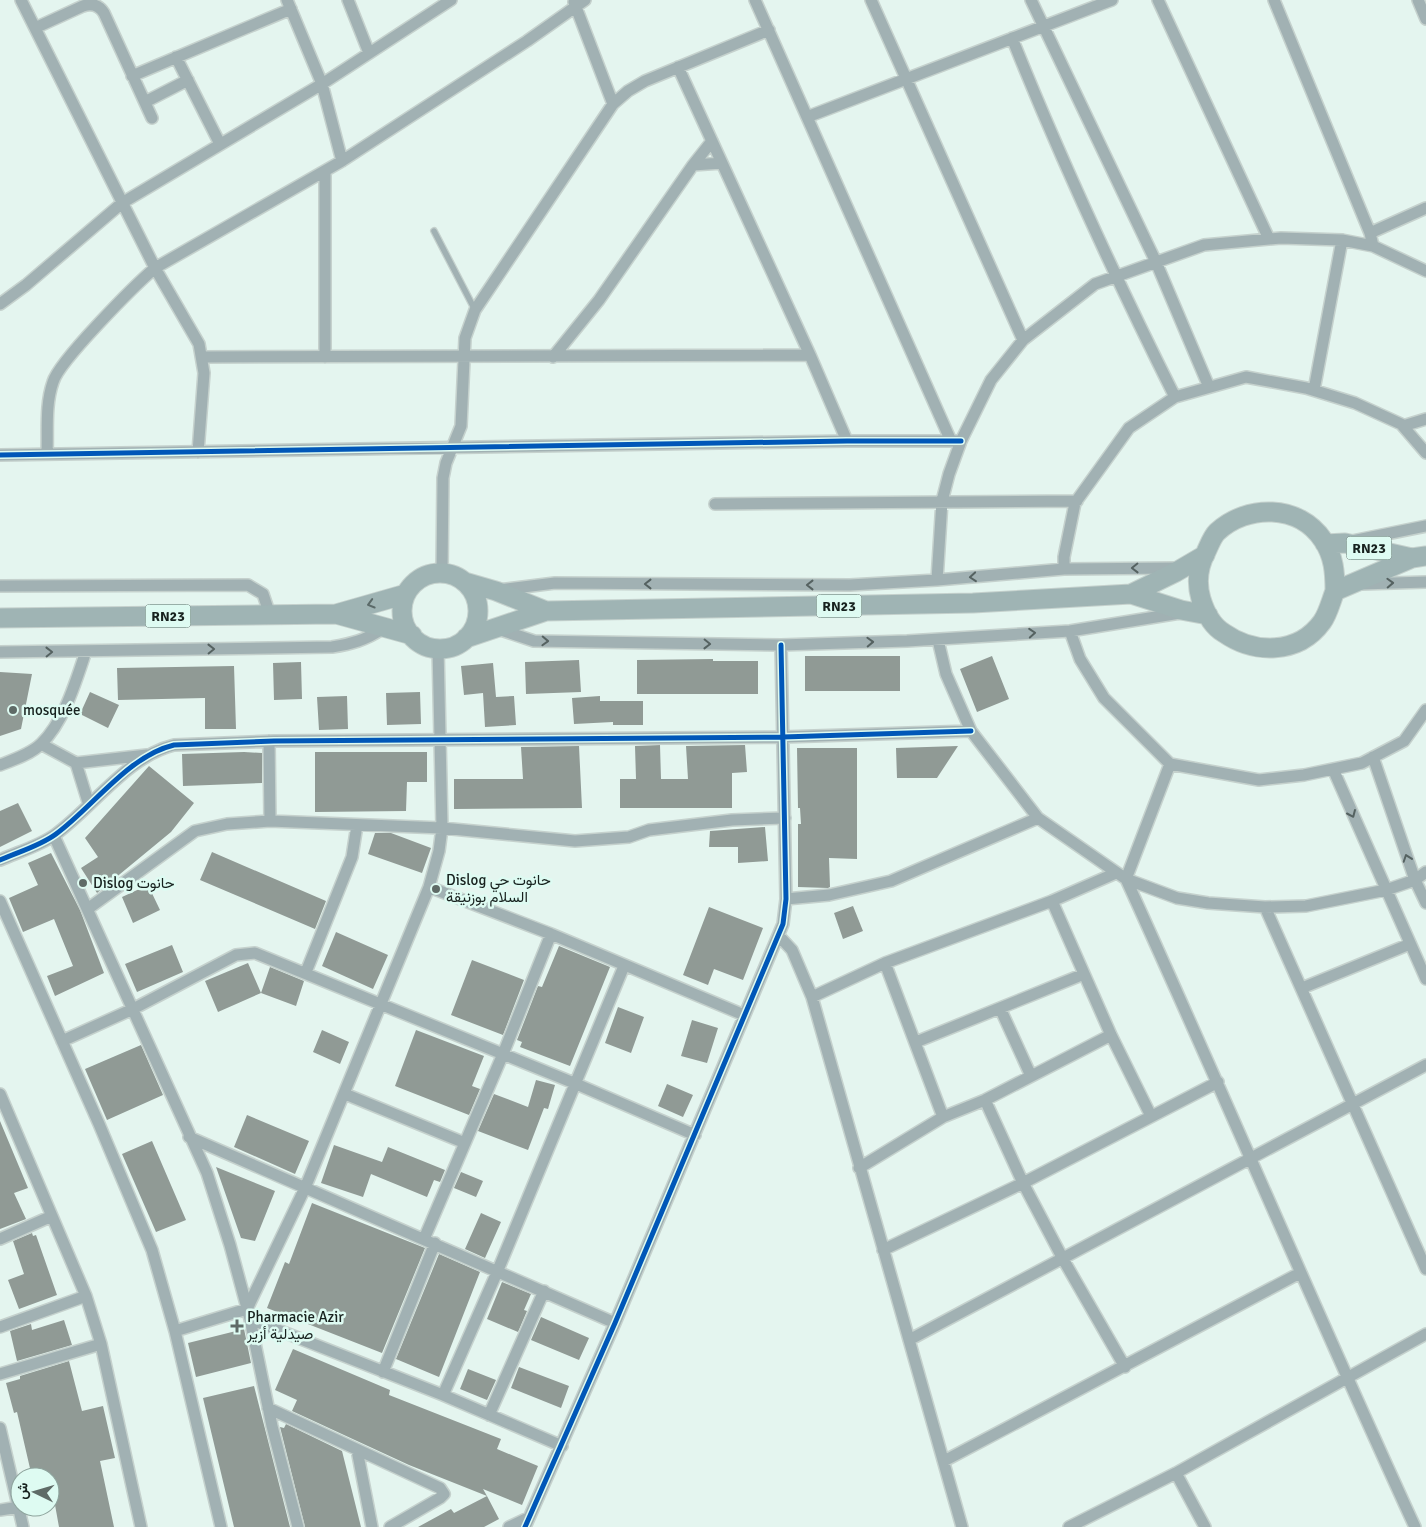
<svg xmlns="http://www.w3.org/2000/svg" width="1426" height="1527" viewBox="0 0 1426 1527" font-family="Signika,Vazirmatn,sans-serif">
<rect width="100%" height="100%" fill="#e4f5ef"/>
<!-- building -->
<path fill="#909a95" d="M 805,656 L 900,656 L 900,691 L 805,691 Z
M 992,656 L 1009,699 L 977,712 L 960,669 Z
M 713,659 L 713,661 L 758,661 L 758,694 L 637,694 L 637,660 Z
M 579,660 L 581,692 L 526,694 L 525,662 Z
M 301,662 L 302,699 L 274,700 L 273,663 Z
M 493,663 L 496,697 L 514,696 L 516,725 L 485,727 L 483,693 L 464,695 L 461,666 Z
M 234,666 L 236,729 L 205,729 L 205,698 L 118,700 L 117,668 Z
M 0,672 L 32,674 L 21,729 L 0,736 Z
M 90,692 L 119,705 L 108,728 L 80,714 Z
M 420,692 L 421,724 L 387,725 L 386,693 Z
M 347,696 L 348,729 L 319,730 L 317,697 Z
M 600,696 L 600,701 L 643,701 L 643,725 L 613,725 L 613,722 L 574,724 L 572,698 Z
M 660,745 L 661,779 L 688,779 L 686,746 L 745,745 L 747,772 L 732,773 L 732,808 L 620,808 L 620,779 L 636,779 L 635,746 Z
M 579,746 L 582,808 L 454,809 L 454,779 L 523,779 L 521,747 Z
M 958,746 L 937,778 L 897,778 L 896,748 Z
M 797,748 L 857,748 L 857,859 L 829,858 L 830,887 L 828,888 L 798,887 L 798,824 L 801,824 L 800,808 L 798,808 Z
M 244,752 L 262,753 L 262,783 L 183,786 L 182,754 Z
M 315,752 L 427,752 L 427,782 L 407,782 L 406,811 L 315,812 Z
M 149,766 L 194,803 L 171,832 L 97,893 L 81,868 L 98,857 L 85,838 Z
M 18,803 L 32,831 L 0,847 L 0,811 Z
M 765,827 L 768,861 L 738,863 L 738,847 L 709,847 L 710,831 Z
M 375,833 L 391,833 L 431,848 L 422,873 L 368,854 Z
M 212,852 L 326,901 L 315,929 L 200,880 Z
M 51,853 L 80,910 L 104,973 L 55,996 L 47,976 L 73,966 L 54,919 L 23,932 L 9,898 L 38,885 L 28,863 Z
M 148,885 L 160,910 L 133,923 L 122,897 Z
M 853,906 L 863,931 L 843,939 L 834,913 Z
M 709,907 L 763,928 L 743,980 L 714,969 L 708,985 L 683,975 Z
M 336,932 L 388,955 L 373,989 L 322,966 Z
M 172,945 L 183,972 L 137,992 L 125,964 Z
M 559,946 L 610,967 L 570,1066 L 520,1047 L 522,1042 L 517,1040 L 538,986 L 542,987 Z
M 472,960 L 524,980 L 503,1035 L 451,1015 Z
M 248,963 L 261,993 L 218,1012 L 205,981 Z
M 270,967 L 304,981 L 296,1006 L 261,993 Z
M 618,1007 L 644,1017 L 631,1053 L 605,1043 Z
M 692,1020 L 718,1028 L 707,1063 L 681,1056 Z
M 322,1030 L 349,1042 L 340,1064 L 313,1052 Z
M 416,1030 L 484,1056 L 472,1086 L 480,1089 L 469,1115 L 395,1086 Z
M 141,1045 L 163,1095 L 107,1120 L 85,1069 Z
M 536,1080 L 555,1085 L 548,1109 L 544,1108 L 528,1150 L 478,1131 L 494,1094 L 528,1107 Z
M 667,1084 L 693,1095 L 683,1117 L 658,1106 Z
M 247,1115 L 309,1141 L 295,1174 L 234,1147 Z
M 0,1121 L 28,1188 L 14,1193 L 26,1219 L 0,1229 Z
M 152,1141 L 186,1220 L 156,1232 L 122,1154 Z
M 334,1145 L 382,1162 L 388,1147 L 445,1170 L 440,1182 L 434,1180 L 427,1197 L 371,1174 L 363,1197 L 321,1183 Z
M 216,1167 L 275,1191 L 255,1241 L 241,1238 Z
M 461,1172 L 483,1181 L 476,1197 L 454,1188 Z
M 312,1203 L 425,1248 L 382,1353 L 267,1308 L 285,1262 L 289,1264 Z
M 481,1213 L 501,1222 L 485,1258 L 465,1249 Z
M 32,1233 L 33,1236 L 36,1235 L 57,1295 L 19,1309 L 8,1280 L 24,1274 L 13,1241 Z
M 439,1254 L 480,1272 L 439,1377 L 396,1359 Z
M 502,1282 L 531,1294 L 524,1310 L 527,1311 L 518,1332 L 487,1319 Z
M 541,1317 L 589,1338 L 579,1360 L 531,1340 Z
M 64,1320 L 72,1345 L 17,1361 L 10,1331 L 31,1324 L 32,1330 Z
M 244,1329 L 251,1363 L 196,1377 L 188,1343 Z
M 293,1349 L 390,1390 L 389,1395 L 501,1439 L 497,1449 L 538,1466 L 522,1505 L 483,1489 L 487,1496 L 409,1465 L 292,1411 L 297,1400 L 275,1390 Z
M 69,1361 L 82,1411 L 103,1406 L 115,1458 L 100,1461 L 114,1527 L 59,1527 L 50,1477 L 48,1474 L 32,1477 L 17,1412 L 14,1413 L 6,1383 L 20,1379 L 20,1376 Z
M 519,1367 L 569,1386 L 561,1408 L 511,1388 Z
M 468,1369 L 496,1380 L 487,1400 L 460,1389 Z
M 254,1386 L 264,1425 L 290,1527 L 234,1527 L 203,1398 Z
M 286,1424 L 342,1451 L 361,1527 L 305,1527 L 280,1427 L 284,1428 Z
M 487,1496 L 499,1519 L 484,1527 L 418,1527 L 451,1509 L 454,1513 Z"/>
<g fill="none" stroke-linecap="round" stroke-linejoin="round">
<!-- lane casing -->
<g stroke="#c5d1cd" stroke-width="8">
<path id="lane" d="M 434,231 L 475,310"/>
</g>
<!-- street casing -->
<g stroke="#c5d1cd" stroke-width="14">
<path id="street" d="M 21,0 L 155,268 L 199,344 L 204,373 L 198,452
M 287,0 L 322,84 L 342,161
M 348,0 L 369,53
M 755,0 L 951,441
M 871,0 L 1023,340
M 1031,0 L 1156,262 L 1209,387
M 1158,0 L 1269,239
M 1274,0 L 1370,233 L 1373,246
M 1418,0 L 1426,19
M 574,2 L 613,104
M 35,28 L 83,6 C 92,3 99,5 104,13 L 152,118
M 1012,38 C 1061,160 1116,279 1175,397
M 176,57 L 220,144
M 678,67 L 810,355 L 847,441
M 132,76 L 291,9
M 145,102 L 188,80
M 807,117 L 1112,0
M 693,165 L 722,163
M 325,172 L 325,357
M 1370,233 L 1426,208
M 0,304 L 26,285 L 122,203 L 322,84 L 451,0
M 203,357 L 810,355
M 553,357 L 599,300 L 693,165 L 712,141
M 1314,390 L 1342,240
M 1403,426 L 1426,419
M 47,454 C 48,430 45,405 53,382 C 59,361 135,285 155,268 L 342,161 L 527,41 L 585,0
M 0,455 L 847,441 L 961,441
M 715,504 L 1077,501
M 1352,541 L 1426,526
M 1064,569 L 1064,557 L 1075,503 L 1129,428 L 1175,397 L 1246,377 L 1306,388 L 1355,403 L 1401,424 L 1426,453
M 442,573 L 443,478 L 446,463 L 461,426 L 465,338 L 475,310 L 613,104 L 628,91 L 645,81 L 769,30
M 937,580 L 942,501 L 949,474 L 961,441 L 991,380 L 1023,340 L 1095,284 L 1204,245 L 1281,238 L 1342,240 L 1373,246 L 1426,271
M 1362,584 L 1426,582
M 0,586 L 248,585 L 263,594 L 270,615
M 499,590 L 555,583 L 850,585 L 937,580 L 1064,569 L 1177,568
M 498,629 L 534,641 L 781,645 L 907,641 L 1070,631 L 1180,613
M 1070,631 L 1080,659 L 1104,698 L 1170,764 L 1259,780 L 1304,775 L 1362,763 L 1404,741 L 1426,710
M 938,640 L 946,674 L 971,731 L 1038,818 L 1126,879 L 1177,898 L 1208,903 L 1265,907 L 1306,906 L 1386,890 L 1415,880 L 1426,872
M 0,652 L 332,647 C 351,644 366,640 382,629
M 269,741 L 270,821
M 41,744 L 76,763 L 147,755
M 1373,757 L 1415,880 L 1426,903
M 76,763 L 89,805
M 1170,764 L 1126,879 C 1224,1094 1316,1312 1415,1527
M 0,765 C 13,760 31,754 41,744 C 64,722 76,681 86,651
M 1333,769 L 1426,979
M 54,836 L 207,1173 L 230,1245 L 250,1319 L 272,1426 L 298,1527
M 0,860 C 18,852 40,846 56,834 C 93,807 128,756 174,745 L 274,741 L 783,737 L 971,731
M 429,887 L 551,934 L 744,1015
M 786,899 L 829,895 L 891,881 L 1038,818
M 0,901 L 99,1124 L 152,1250 L 175,1331 L 221,1527
M 1052,901 L 1111,1035 L 1151,1116
M 1265,907 L 1426,1269
M 89,908 L 195,831 L 227,824 L 270,821 L 442,828 L 575,841 L 629,837 L 649,830 L 732,820 L 785,818
M 779,936 L 792,950 L 812,997 L 962,1527
M 885,963 L 943,1117
M 306,972 L 352,857 L 357,825
M 1302,988 L 1410,944
M 812,997 L 885,963 L 1052,901 L 1116,873
M 1000,1008 L 1031,1076
M 62,1041 L 133,1009 L 236,955 L 255,953 L 574,1083 L 695,1135
M 916,1042 L 1084,974
M 0,1094 L 86,1296 L 101,1344 L 141,1527
M 345,1094 L 465,1143
M 985,1100 L 1023,1183 L 1063,1259 L 1125,1367
M 189,1137 L 615,1323
M 859,1168 L 943,1117 L 985,1100 L 1111,1035
M 0,1239 L 52,1216
M 424,1239 L 503,1054 L 551,934
M 883,1250 L 1023,1183 L 1218,1082
M 250,1319 L 443,1395 L 562,1446
M 0,1327 L 86,1296
M 175,1331 L 247,1309 L 305,1188 L 429,887 L 439,851 L 442,828 L 438,648
M 909,1340 L 1426,1065
M 383,1372 L 435,1243
M 0,1374 L 101,1344
M 443,1395 L 498,1270 L 624,966
M 268,1408 L 440,1488 L 444,1494 L 440,1498 L 390,1527
M 489,1415 L 544,1291
M 0,1428 L 23,1527
M 357,1450 L 372,1527
M 944,1461 L 1300,1273
M 1176,1473 L 1205,1527
M 0,1510 L 19,1507
M 509,1527 L 528,1518
M 525,1527 L 615,1323 L 783,924 L 786,899 L 781,645
M 1069,1527 L 1176,1473 L 1426,1334"/>
</g>
<!-- primary casing -->
<g stroke="#c5d1cd" stroke-width="21">
<path id="primary" d="M 1325,544 L 1345,543 L 1412,558
M402 611a38 38 0 1 1 76 0a38 38 0 1 1-76 0Z
M 465,582 L 496,591 L 546,611
M 1335,591 C 1335,573 1334,556 1323,540 C 1299,504 1247,504 1217,532 C 1212,537 1209,546 1206,552 C 1198,567 1196,582 1201,599 C 1205,612 1212,626 1224,633 C 1254,654 1298,655 1322,622 C 1328,614 1331,601 1335,591 L 1412,558 L 1426,556
M 1131,594 L 1176,572 L 1205,555
M 336,614 L 412,635
M 0,618 L 336,614 L 406,594
M 466,638 L 546,611 L 973,603 L 1131,594 L 1181,610 L 1208,615"/>
</g>
<!-- lane -->
<use href="#lane" stroke="#a1b1b3" stroke-width="5.5"/>
<!-- street -->
<use href="#street" stroke="#a1b1b3" stroke-width="11"/>
<!-- primary -->
<use href="#primary" stroke="#9fb4b4" stroke-width="19"/>
<!-- cycleway casing -->
<g stroke="#defbf2" stroke-width="8">
<path id="cycleway" d="M 0,455 L 847,441 L 961,441
M 0,860 C 18,852 40,846 56,834 C 93,807 128,756 174,745 L 274,741 L 783,737 L 971,731
M 525,1527 L 615,1323 L 783,924 L 786,899 L 781,645"/>
</g>
<!-- cycleway -->
<use href="#cycleway" stroke="#0057b8" stroke-width="5"/>
</g>
<!-- one-way arrows -->
<defs><path id="oneway-chevron" d="M-2-3.5L2.5 0L-2 3.5" fill="none" stroke-width="1.6" stroke-linecap="round" stroke-linejoin="round" transform="scale(1.25)"/></defs>
<g stroke="#556261">
<use href="#oneway-chevron" transform="translate(1135 568) rotate(179)"/>
<use href="#oneway-chevron" transform="translate(973 577) rotate(175)"/>
<use href="#oneway-chevron" transform="translate(1390 583) rotate(-2)"/>
<use href="#oneway-chevron" transform="translate(648 584) rotate(-180)"/>
<use href="#oneway-chevron" transform="translate(810 585) rotate(-180)"/>
<use href="#oneway-chevron" transform="translate(1032 633) rotate(-4)"/>
<use href="#oneway-chevron" transform="translate(545 641) rotate(2)"/>
<use href="#oneway-chevron" transform="translate(870 642) rotate(-2)"/>
<use href="#oneway-chevron" transform="translate(707 644) rotate(1)"/>
<use href="#oneway-chevron" transform="translate(211 649) rotate(-1)"/>
<use href="#oneway-chevron" transform="translate(49 652) rotate(-1)"/>
<use href="#oneway-chevron" transform="translate(1352 814) rotate(66)"/>
<use href="#oneway-chevron" transform="translate(1407 858) rotate(-109)"/>
</g>
<use stroke="#5b6a69" href="#oneway-chevron" transform="translate(371 604) rotate(164)"/>
<!-- markers -->
<g fill="#5f6b67" stroke="#defbf2" stroke-width="2">
<circle cx="13" cy="710" r="5"/>
<circle cx="83" cy="883" r="5"/>
<circle cx="436" cy="889" r="5"/>
<path d="M234.5 1318.5h5v5h5v5h-5v5h-5v-5h-5v-5h5z"/>
</g>
<g text-anchor="middle" stroke-width="5" stroke-linejoin="round" paint-order="stroke">
<!-- shield labels -->
<g fill="#defbf2" stroke="#53625e" stroke-width="1">
<rect x="1346.5" y="536.5" width="45" height="23" rx="4"/>
<rect x="816.5" y="594.5" width="45" height="23" rx="4"/>
<rect x="145.5" y="604.5" width="45" height="23" rx="4"/>
</g>
<g font-size="14" font-weight="bold" fill="#17211e">
<text x="1369" y="553">RN23</text>
<text x="839" y="611">RN23</text>
<text x="168" y="621">RN23</text>
</g>
<!-- poi labels -->
<g font-size="15" fill="#17211e" stroke="#defbf2" text-anchor="start">
<text x="23" y="715">mosquée</text>
<text x="446" y="885">Dislog حانوت حي<tspan x="446" dy="17">السلام بوزنيقة</tspan></text>
<text x="93" y="888">Dislog حانوت</text>
<text x="247" y="1322">Pharmacie Azir<tspan x="247" dy="17">صيدلية أزير</tspan></text>
</g>
</g>
<!-- north arrow -->
<g transform="translate(35 1492) rotate(275)"><circle r="24" fill="#defbf2" stroke="#8ea49d"/>
<path d="M0-4L9 19L0 12L-9 19Z" fill="#5f6b67"/>
<text y="-8" font-size="14" font-weight="bold" text-anchor="middle" fill="#17211e">ش</text>
</g>
</svg>
